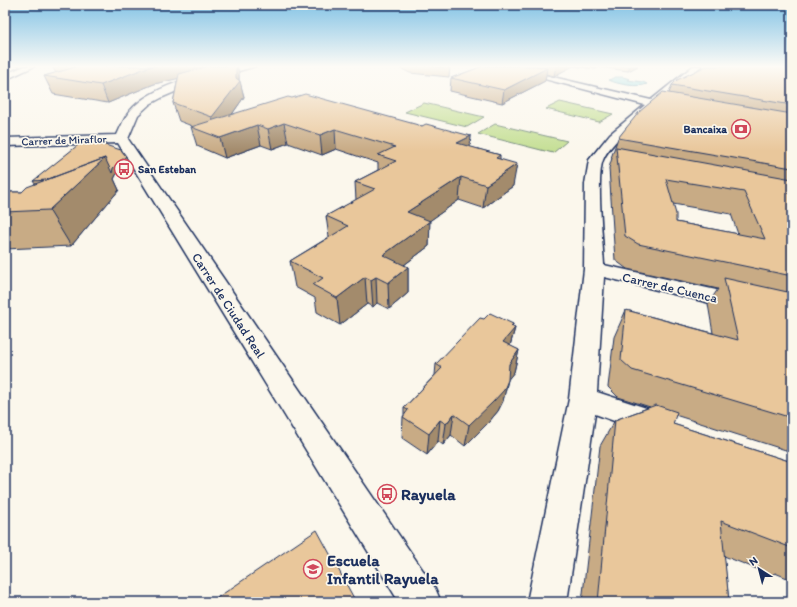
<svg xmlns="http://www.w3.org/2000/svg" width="797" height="607" viewBox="0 0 797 607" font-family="Itim,sans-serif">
<rect width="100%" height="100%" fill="#fbf7ec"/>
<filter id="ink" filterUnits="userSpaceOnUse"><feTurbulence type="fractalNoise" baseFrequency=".025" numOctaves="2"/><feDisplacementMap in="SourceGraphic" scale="8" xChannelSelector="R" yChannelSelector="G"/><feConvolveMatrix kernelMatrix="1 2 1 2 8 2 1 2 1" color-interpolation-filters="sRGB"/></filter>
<g filter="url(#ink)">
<!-- green -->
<path fill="#c5df95" stroke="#70877a" d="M 560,102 L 613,114 L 599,122 L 546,109 Z
M 424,103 L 484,117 L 467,127 L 405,112 Z
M 495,124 L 567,141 L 553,153 L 478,134 Z"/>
<!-- water -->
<path fill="#86d6e0" stroke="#5b93ac" d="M 615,77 L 623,77 L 630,79 L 627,80 L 643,82 L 647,84 C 639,88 616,84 609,80 Z"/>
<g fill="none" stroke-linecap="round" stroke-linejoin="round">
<!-- minor casing -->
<g stroke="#1b2f5e" stroke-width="3">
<path id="minor" d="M 9,66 L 19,66 L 5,73 L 5,67 Z
M 243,66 L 256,66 L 193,84 L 163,97 L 150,104 L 138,115 L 128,139 L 435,588 L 441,602 L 399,602 L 118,143 L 5,146 L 5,138 L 117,135 C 121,127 124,118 130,111 C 153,83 210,73 243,66 Z
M 494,66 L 506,66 L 651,100 L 693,66 L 701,66 L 660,102 L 666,104 L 667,106 L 666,108 L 655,107 C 640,120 610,142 603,160 C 596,177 603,244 604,265 L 792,307 L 792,323 L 604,277 L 597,392 L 668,415 L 673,424 L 668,433 L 658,437 L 595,414 L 567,602 L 527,602 L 569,399 L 584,269 L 585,184 L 589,160 L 610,134 L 645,105 Z"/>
</g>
<!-- major casing -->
<g stroke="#1b2f5e" stroke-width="3">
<path id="major" d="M 25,66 L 35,66 L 5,80 L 5,74 Z"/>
</g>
<!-- minor -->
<use href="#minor" fill="#fbf7ec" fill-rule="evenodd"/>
<!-- major -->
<use href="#major" fill="#fbf7ec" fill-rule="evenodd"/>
</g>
<!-- wall -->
<path fill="#c8ab85" stroke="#1b2f5e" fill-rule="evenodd" d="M 52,66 L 238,66 L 237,66 L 239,73 L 239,80 L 244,97 L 232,114 L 422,126 L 471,136 L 470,147 L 500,155 L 500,159 L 513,186 L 483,208 L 459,200 L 429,221 L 429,246 L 404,265 L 408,267 L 408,293 L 389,309 L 377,303 L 373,307 L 367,304 L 340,325 L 317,312 L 315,298 L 295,287 L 290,261 L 329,237 L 326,216 L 356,200 L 355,182 L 378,170 L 378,163 L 336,149 L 322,155 L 288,143 L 272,149 L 261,145 L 225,158 L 197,146 L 191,127 L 192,126 L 179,121 L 173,103 L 178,78 L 154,84 L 108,103 L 53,94 L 44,76 L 56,73 Z
M 396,66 L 450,66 L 449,77 L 410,73 Z
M 483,66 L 638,66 L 628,71 L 599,67 L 595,69 L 573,66 L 554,76 L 546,74 L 545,81 L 502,103 L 450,91 L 451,78 Z
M 792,66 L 792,452 L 675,415 L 673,424 L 792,462 L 792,580 L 775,573 L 772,575 L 724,556 L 729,602 L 582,602 L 600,446 L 615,420 L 650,407 L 618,397 L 608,387 L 614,337 L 626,310 L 713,333 L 708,304 L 718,289 L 627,269 L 615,260 L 609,168 L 612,158 L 611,158 L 618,138 L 669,93 L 672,85 ZM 673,204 L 731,214 L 738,234 L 676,222 Z
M 128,162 L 116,175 L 114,179 L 119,190 L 71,246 L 5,249 L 5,192 L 22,192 L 35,184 L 33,181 Z
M 484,319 L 513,324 L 512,327 L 515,328 L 510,346 L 519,350 L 514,372 L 508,379 L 503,401 L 498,411 L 488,423 L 465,446 L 451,435 L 443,445 L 438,441 L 427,455 L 402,438 L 403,417 L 404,415 L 404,408 L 435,375 L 436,364 Z"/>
<!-- shaded-wall -->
<path fill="#a38b6c" stroke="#1b2f5e" d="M 154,66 L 238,66 L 237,66 L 239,73 L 239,82 L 240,81 L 244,97 L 217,136 L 212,117 L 185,77 L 154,84 L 108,103 L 101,85 L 148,67 Z
M 556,66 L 573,66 L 554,76 Z
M 596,66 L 599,66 L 599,67 L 595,69 Z
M 630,66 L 638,66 L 628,71 Z
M 547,68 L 545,81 L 502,103 L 504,90 Z
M 284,123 L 288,143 L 272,149 L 268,129 Z
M 257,125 L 261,145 L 225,158 L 220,138 Z
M 335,129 L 336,149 L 322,155 L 320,135 Z
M 471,136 L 469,156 L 457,143 Z
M 126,156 L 128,162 L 116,175 L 114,179 L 119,190 L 71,246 L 49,210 L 105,158 Z
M 517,164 L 513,186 L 483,208 L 486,185 Z
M 461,177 L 459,200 L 407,237 L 407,212 Z
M 430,221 L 429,246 L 383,281 L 383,255 Z
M 408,267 L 408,293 L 389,309 L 388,283 Z
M 365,277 L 367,304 L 340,325 L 337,298 Z
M 376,277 L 377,303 L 373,307 L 371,280 Z
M 513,324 L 510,333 L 515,328 L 509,349 L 503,342 Z
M 519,350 L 514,372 L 503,386 L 509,364 Z
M 508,380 L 503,401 L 498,411 L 488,423 L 465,446 L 469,425 Z
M 454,414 L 451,435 L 443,445 L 446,424 Z
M 440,420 L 438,441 L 427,455 L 429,434 Z"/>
<!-- building -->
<path fill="#e9c79b" stroke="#1b2f5e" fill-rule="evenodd" d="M 79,66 L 154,66 L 148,67 L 101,85 L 44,76 Z
M 209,66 L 236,66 L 236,78 L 240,81 L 212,117 L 173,103 L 179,74 Z
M 423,66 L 450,66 L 450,68 Z
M 483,66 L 536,66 L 547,68 L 504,90 L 451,78 Z
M 706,66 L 792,66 L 792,105 L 672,85 L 677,80 Z
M 663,92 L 792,114 L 792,168 L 618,138 L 639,112 Z
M 305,94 L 422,126 L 426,124 L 471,136 L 457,143 L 500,155 L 496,158 L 517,164 L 486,185 L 461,177 L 407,212 L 430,221 L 383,255 L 408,267 L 388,283 L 376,277 L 371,280 L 365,277 L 337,298 L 313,285 L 323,278 L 290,261 L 348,226 L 326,216 L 375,189 L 355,182 L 396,161 L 378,155 L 395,147 L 335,129 L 320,135 L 284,123 L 268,129 L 257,125 L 220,138 L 191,127 L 288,97 L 292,98 Z
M 89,140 L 121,150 L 126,156 L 113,168 L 112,173 L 105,158 L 46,180 L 33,181 L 83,141 Z
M 616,147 L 792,179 L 792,276 L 638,244 L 625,236 ZM 666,179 L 744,192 L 765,239 L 676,222 L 676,214 Z
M 105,158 L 49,210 L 5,212 L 5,192 L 22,192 L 27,187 Z
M 724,278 L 792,293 L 792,418 L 632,370 L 621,360 L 626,310 L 738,340 Z
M 490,313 L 513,324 L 511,326 L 515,328 L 503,342 L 519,350 L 509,364 L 508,380 L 504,390 L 493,402 L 469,425 L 454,414 L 446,424 L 440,420 L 429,434 L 403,417 L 408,410 L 404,408 L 442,368 L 436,364 L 480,318 L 484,319 Z
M 656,405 L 677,412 L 673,424 L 792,462 L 792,548 L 721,521 L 729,602 L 598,602 L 615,420 Z
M 317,530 L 356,602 L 211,602 Z"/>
</g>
<!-- sky -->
<linearGradient id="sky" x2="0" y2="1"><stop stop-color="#81c2e5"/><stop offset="0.44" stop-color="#fdfbf6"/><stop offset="1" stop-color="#fdfbf6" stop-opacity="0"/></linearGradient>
<rect width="797" height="151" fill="url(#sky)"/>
<!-- icons -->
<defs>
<g id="bank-ring" transform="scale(1)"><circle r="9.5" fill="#fbf7ec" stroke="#d1495b" stroke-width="1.5"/><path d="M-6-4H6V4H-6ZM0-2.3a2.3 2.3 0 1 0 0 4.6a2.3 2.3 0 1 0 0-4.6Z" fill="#d1495b"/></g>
<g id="bus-ring" transform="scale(1)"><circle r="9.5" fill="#fbf7ec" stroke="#d1495b" stroke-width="1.5"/><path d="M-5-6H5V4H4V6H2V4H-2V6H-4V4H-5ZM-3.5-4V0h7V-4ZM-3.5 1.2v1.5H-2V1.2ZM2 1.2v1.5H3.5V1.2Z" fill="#d1495b"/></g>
<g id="school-ring" transform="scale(1)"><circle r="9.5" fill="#fbf7ec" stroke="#d1495b" stroke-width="1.5"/><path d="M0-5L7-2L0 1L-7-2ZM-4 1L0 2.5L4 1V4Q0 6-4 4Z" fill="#d1495b"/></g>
</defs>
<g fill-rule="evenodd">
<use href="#bank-ring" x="741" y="129"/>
<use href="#bus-ring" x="124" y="169"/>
<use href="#bus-ring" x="387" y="494"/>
<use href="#school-ring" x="313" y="569"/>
</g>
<g text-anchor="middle" stroke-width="3.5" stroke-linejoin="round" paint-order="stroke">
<!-- far-poi labels -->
<g font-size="11" font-weight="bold" fill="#1b2f5e" stroke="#fbf7ec" text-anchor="end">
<text x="727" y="133">Bancaixa</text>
<text x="138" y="173" text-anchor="start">San Esteban</text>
</g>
<!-- far-street labels -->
<g font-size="11" fill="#1b2f5e" stroke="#fbf7ec">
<text transform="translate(64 140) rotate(-2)" y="4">Carrer de Miraflor</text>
</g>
<!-- street labels -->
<g font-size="13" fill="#1b2f5e" stroke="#fbf7ec">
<text transform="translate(670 287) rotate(13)" y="5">Carrer de Cuenca</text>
<text transform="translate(229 305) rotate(57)" y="5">Carrer de Ciudad Real</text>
</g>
<!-- near-poi labels -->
<g font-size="16" font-weight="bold" fill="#1b2f5e" stroke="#fbf7ec" text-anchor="start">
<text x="401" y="500">Rayuela</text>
<text x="327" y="566">Escuela<tspan x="327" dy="18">Infantil Rayuela</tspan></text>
</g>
</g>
<!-- margin -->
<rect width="797" height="607" fill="none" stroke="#fbf7ec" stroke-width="20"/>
<rect x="10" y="10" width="777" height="587" fill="none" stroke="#1b2f5e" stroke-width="1.5" filter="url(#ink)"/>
<!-- north arrow -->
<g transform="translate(759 569) rotate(324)" stroke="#fbf7ec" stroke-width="3" paint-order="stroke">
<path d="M0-3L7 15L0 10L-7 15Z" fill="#1b2f5e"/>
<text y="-6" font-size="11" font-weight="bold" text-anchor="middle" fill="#1b2f5e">N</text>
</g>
</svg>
